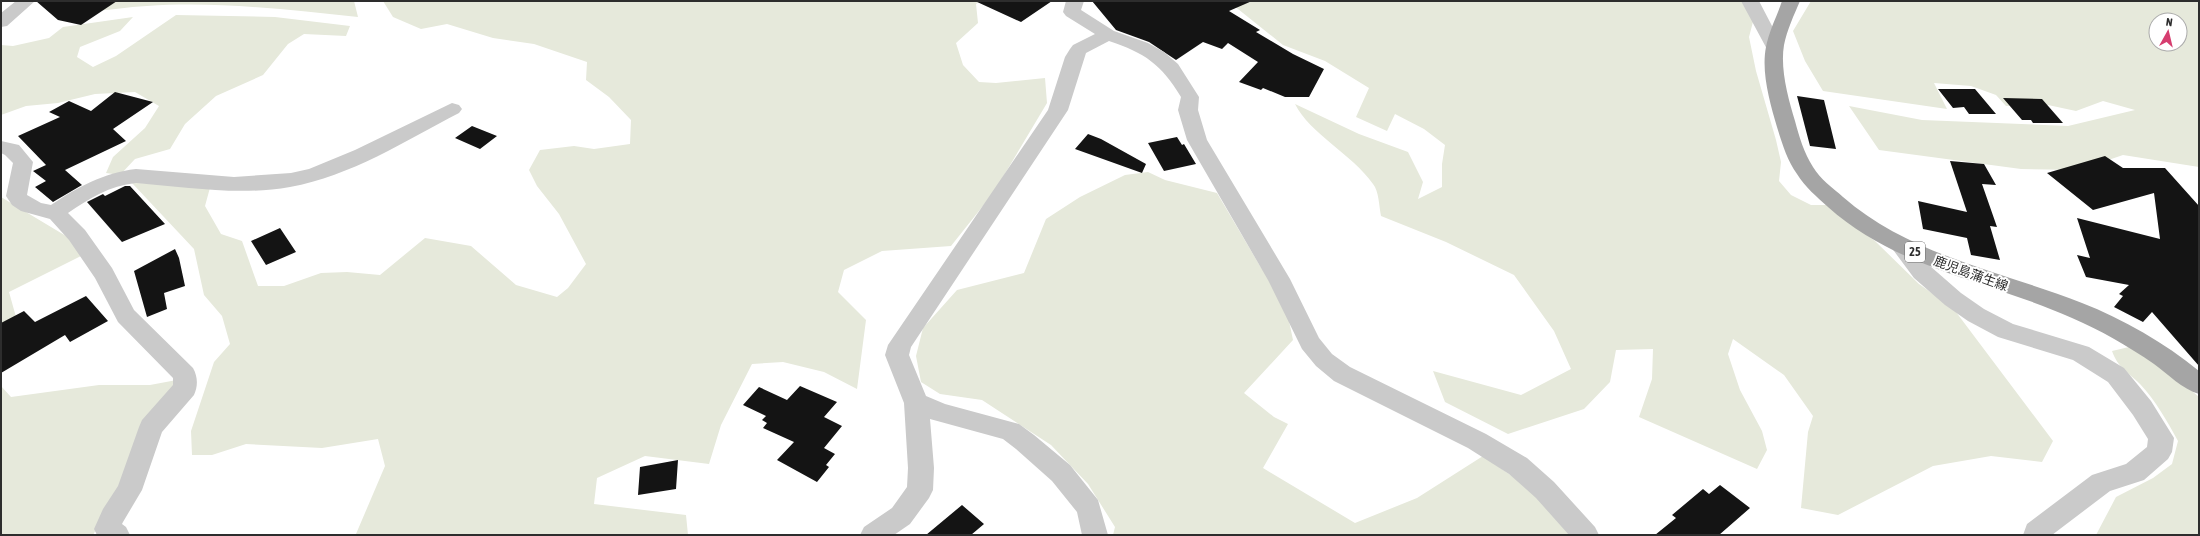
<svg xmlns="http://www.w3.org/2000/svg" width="2200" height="536" viewBox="0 0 2200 536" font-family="'Asap Condensed','Noto Sans JP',sans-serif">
<rect width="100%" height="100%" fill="#fff"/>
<!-- green -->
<path fill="#e6e9db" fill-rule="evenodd" d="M 105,1 L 354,1 L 358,17 C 288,10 217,1 147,6 C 128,7 108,10 89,12 Z
M 383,1 L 981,1 L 976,4 L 978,23 L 956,43 L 963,65 L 979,82 L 996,83 L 1045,78 L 1047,103 L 994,192 L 951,246 L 882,251 L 844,270 L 838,292 L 866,320 L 857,389 L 824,372 L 783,362 L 752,364 L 721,425 L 709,464 L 645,456 L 597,478 L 594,504 L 686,515 L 688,535 L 353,535 L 356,534 L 385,466 L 378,439 L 322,448 L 246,444 L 212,455 L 192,455 L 191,431 L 214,362 L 230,344 L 222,316 L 204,295 L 194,249 L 132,183 L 211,184 L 205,206 L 221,234 L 242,241 L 258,286 L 284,286 L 321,273 L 347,272 L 380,275 L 425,238 L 471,246 L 516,285 L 557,297 L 568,288 L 586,264 L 559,214 L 537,186 L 529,170 L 540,150 L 574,146 L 594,149 L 630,144 L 631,120 L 609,97 L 586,80 L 587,62 L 534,44 L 493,38 L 447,24 L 421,29 L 393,17 Z
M 1228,1 L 1744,1 L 1754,18 L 1749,37 L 1756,71 L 1776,140 L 1781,162 L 1779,181 L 1791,195 L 1811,205 L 1826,205 L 1875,241 L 1919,284 L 1953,308 L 2053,441 L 2042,462 L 1991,456 L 1933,466 L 1838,515 L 1801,508 L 1808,432 L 1813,416 L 1784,375 L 1733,339 L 1728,354 L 1740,390 L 1762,431 L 1767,450 L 1757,469 L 1639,417 L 1652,379 L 1653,349 L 1616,350 L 1610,382 L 1584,409 L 1508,434 L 1445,402 L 1433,371 L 1521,395 L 1571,369 L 1554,331 L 1514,275 L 1446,242 L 1381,216 C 1379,207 1379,191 1373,184 C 1352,154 1310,134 1295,104 L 1359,134 L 1408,152 L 1423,182 L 1418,199 L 1442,187 L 1442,164 L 1445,145 L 1424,129 L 1395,114 L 1387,131 L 1356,117 L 1369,88 L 1325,61 L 1283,45 Z
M 1811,1 L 2199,1 L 2199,167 L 2123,155 L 2079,170 L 2021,169 L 1879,150 L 1849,106 L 1922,120 L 2068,126 L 2135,110 L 2103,101 L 2076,111 L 2048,105 L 2006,106 L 1996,95 L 1971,86 L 1934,83 L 1947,109 L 1823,91 L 1805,61 L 1793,31 ZM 2156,20 L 2180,20 L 2180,44 L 2156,44 Z
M 176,15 L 275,17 L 350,26 L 346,36 L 304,34 L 288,44 L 263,75 L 216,96 L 185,124 L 170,149 L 135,159 L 120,175 L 106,173 L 113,157 L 145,128 L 159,106 L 135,92 L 95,94 L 58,103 L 26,106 L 1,115 L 1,45 L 13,46 L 49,38 L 63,27 L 133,17 L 120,31 L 80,47 L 77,57 L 93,67 L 116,56 Z
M 1148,172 L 1165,180 L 1217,193 L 1260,266 L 1285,302 L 1293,340 L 1244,393 L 1274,417 L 1288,424 L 1263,468 L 1355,523 L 1417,498 L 1483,456 L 1541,496 L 1569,535 L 1113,535 L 1115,527 L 1088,484 L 1051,445 L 982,400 L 940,394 L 921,382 L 916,356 L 923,328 L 957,290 L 1024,273 L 1046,219 L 1080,197 L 1125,175 Z
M 1,197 L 91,251 L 9,292 L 23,342 L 1,363 Z
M 2129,347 L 2166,369 L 2199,397 L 2199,535 L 2096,535 L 2116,497 L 2153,478 L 2172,464 L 2178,441 C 2167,421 2156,401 2140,384 C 2128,372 2118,368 2112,351 Z
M 182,379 L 93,535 L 1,535 L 1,386 L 11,397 L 99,385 L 150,385 Z"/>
<!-- building -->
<path fill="#141414" d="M 36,1 L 117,1 L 81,25 L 58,20 Z
M 975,1 L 1052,1 L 1021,22 Z
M 1092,1 L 1252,1 L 1229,11 L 1260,30 L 1256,32 L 1293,54 L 1324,69 L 1309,97 L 1285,97 L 1263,88 L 1261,90 L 1239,82 L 1258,62 L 1228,43 L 1222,49 L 1203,42 L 1176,60 L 1149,42 L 1116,30 Z
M 1938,89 L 1975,89 L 1996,114 L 1969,114 L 1964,107 L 1953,108 Z
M 115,92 L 153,102 L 113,129 L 126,141 L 65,170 L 82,185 L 53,202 L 35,187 L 46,181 L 33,171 L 46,165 L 18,136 L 60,117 L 49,112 L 69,101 L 91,111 Z
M 1797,96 L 1824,100 L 1836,149 L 1810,146 Z
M 2003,98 L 2042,99 L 2063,123 L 2033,123 L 2031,120 L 2022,120 Z
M 472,126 L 497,136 L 480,149 L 455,138 Z
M 1088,134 L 1101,139 L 1146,164 L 1142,173 L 1075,149 Z
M 1177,137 L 1182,145 L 1184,144 L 1196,164 L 1164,171 L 1148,143 Z
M 2105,156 L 2123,168 L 2165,168 L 2199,206 L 2199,366 L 2152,312 L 2143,322 L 2114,307 L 2123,296 L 2119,294 L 2129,285 L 2086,277 L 2077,255 L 2090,258 L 2077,218 L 2160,239 L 2154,193 L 2093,210 L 2047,173 Z
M 1950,161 L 1984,164 L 1996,185 L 1982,184 L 1997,227 L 1990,226 L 2000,260 L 1971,255 L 1967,238 L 1923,229 L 1918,201 L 1967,212 Z
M 125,186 L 130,186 L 165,224 L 122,242 L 87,202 L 103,194 L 105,196 Z
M 280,228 L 296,252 L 266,265 L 251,241 Z
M 175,249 L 179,258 L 185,286 L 164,293 L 167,309 L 147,317 L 134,271 Z
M 86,296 L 108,321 L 70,342 L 65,335 L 1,373 L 1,323 L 24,311 L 35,322 Z
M 800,386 L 837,402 L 824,417 L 842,426 L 824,448 L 835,454 L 826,465 L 829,467 L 817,482 L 777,460 L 794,442 L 763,428 L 767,423 L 762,420 L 766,416 L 743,405 L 759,387 L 787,400 Z
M 678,460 L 676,489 L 638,495 L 640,467 Z
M 1720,485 L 1750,508 L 1719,535 L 1655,535 L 1676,518 L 1672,515 L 1703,489 L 1709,494 Z
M 962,505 L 984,524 L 971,535 L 926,535 Z"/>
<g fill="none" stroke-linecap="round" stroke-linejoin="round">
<!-- minor -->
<path fill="#cacaca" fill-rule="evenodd" d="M 16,1 L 35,1 L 7,26 L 1,27 L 1,13 Z
M 1066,1 L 1084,1 L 1081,10 L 1114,31 L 1148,43 L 1164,52 L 1178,64 L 1199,97 L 1198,110 L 1207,140 L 1290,279 L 1319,338 L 1332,354 L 1350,367 L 1486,434 L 1527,458 L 1554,482 L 1595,527 L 1599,535 L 1569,535 L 1536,498 L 1509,474 L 1468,448 L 1334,381 L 1316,366 L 1302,349 L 1268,280 L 1187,140 L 1178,110 L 1181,97 C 1161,64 1145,53 1109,41 L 1086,53 L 1068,110 L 911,347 L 909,355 L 926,396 L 945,404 L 1019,424 L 1034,435 L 1070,465 L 1098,500 L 1108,535 L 1082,535 L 1077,512 L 1052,481 L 1016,449 L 1003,439 L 930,419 L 934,468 L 933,490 L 929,498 L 910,524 L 894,535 L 860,535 L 864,527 L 892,508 L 907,487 L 908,468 L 904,403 L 885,355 L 888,345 L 1048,110 L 1065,57 L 1070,49 L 1073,45 L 1095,34 L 1066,16 L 1063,12 Z
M 1741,1 L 1759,1 L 1783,47 L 1780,51 L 1774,52 L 1768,51 Z
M 452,103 L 459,105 L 462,109 L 459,113 C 405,141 351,176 290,187 C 239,196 187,187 136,183 C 109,186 90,198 68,213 L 85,230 L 112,268 L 134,310 L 193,368 C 198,377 198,386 194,395 L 162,432 L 142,490 L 123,522 L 122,524 L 126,527 L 130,535 L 97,535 L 94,529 L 103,509 L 118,486 L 139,427 L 142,420 L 173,385 L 173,378 L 118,322 L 95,278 L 69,240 L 50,219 L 21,211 L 12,205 L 6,196 L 13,163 L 5,155 L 1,153 L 1,141 L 19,145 L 33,162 L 27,195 L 41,203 L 51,205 C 78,187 103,173 136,169 L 234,177 L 291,173 L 309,169 L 355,150 Z
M 1902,239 L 1910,242 L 1930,266 L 1961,293 L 1984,309 L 2013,324 L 2089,347 L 2124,368 L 2151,401 L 2174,438 L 2172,452 L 2168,459 L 2144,480 L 2110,491 L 2052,535 L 2023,535 L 2027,524 L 2092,475 L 2126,464 L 2147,447 L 2148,439 L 2133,415 L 2108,382 L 2073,360 L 1998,337 L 1968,321 L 1945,305 L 1914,278 L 1891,247 L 1894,242 Z"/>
<!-- major -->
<path fill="#a5a5a5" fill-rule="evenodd" d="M 1782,1 L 1800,1 C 1794,15 1787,30 1784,45 C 1780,69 1788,98 1795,121 C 1799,136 1804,153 1813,167 C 1820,179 1833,188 1843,197 C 1911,256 2001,271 2082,303 C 2123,319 2165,343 2199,371 L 2199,394 C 2182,389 2168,374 2154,364 C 2128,346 2100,330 2072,318 C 1990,281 1897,269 1828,207 C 1817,197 1805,187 1797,174 C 1787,160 1782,143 1777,127 C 1770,103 1761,72 1766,47 C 1769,31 1777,16 1782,1 Z"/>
</g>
<g text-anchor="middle" stroke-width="4" stroke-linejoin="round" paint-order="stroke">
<!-- shield labels -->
<rect fill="#fff" stroke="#6c6c6c" stroke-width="1" x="1905" y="242" width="20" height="20" rx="3"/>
<g font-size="12" font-weight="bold" fill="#2d2d2d">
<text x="1915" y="256">25</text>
</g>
<!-- street labels -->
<g font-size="13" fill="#2d2d2d" stroke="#fff">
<text transform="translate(1971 273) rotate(20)" y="5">鹿児島蒲生線</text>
</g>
</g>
<!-- border -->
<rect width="2200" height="536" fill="none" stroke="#2d2d2d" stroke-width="4"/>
<!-- north arrow -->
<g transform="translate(2168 32) rotate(8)"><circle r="19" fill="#ffffff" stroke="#ababab"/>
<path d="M0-3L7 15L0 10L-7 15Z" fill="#d63d6f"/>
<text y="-6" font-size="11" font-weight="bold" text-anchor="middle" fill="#2d2d2d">N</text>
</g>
</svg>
